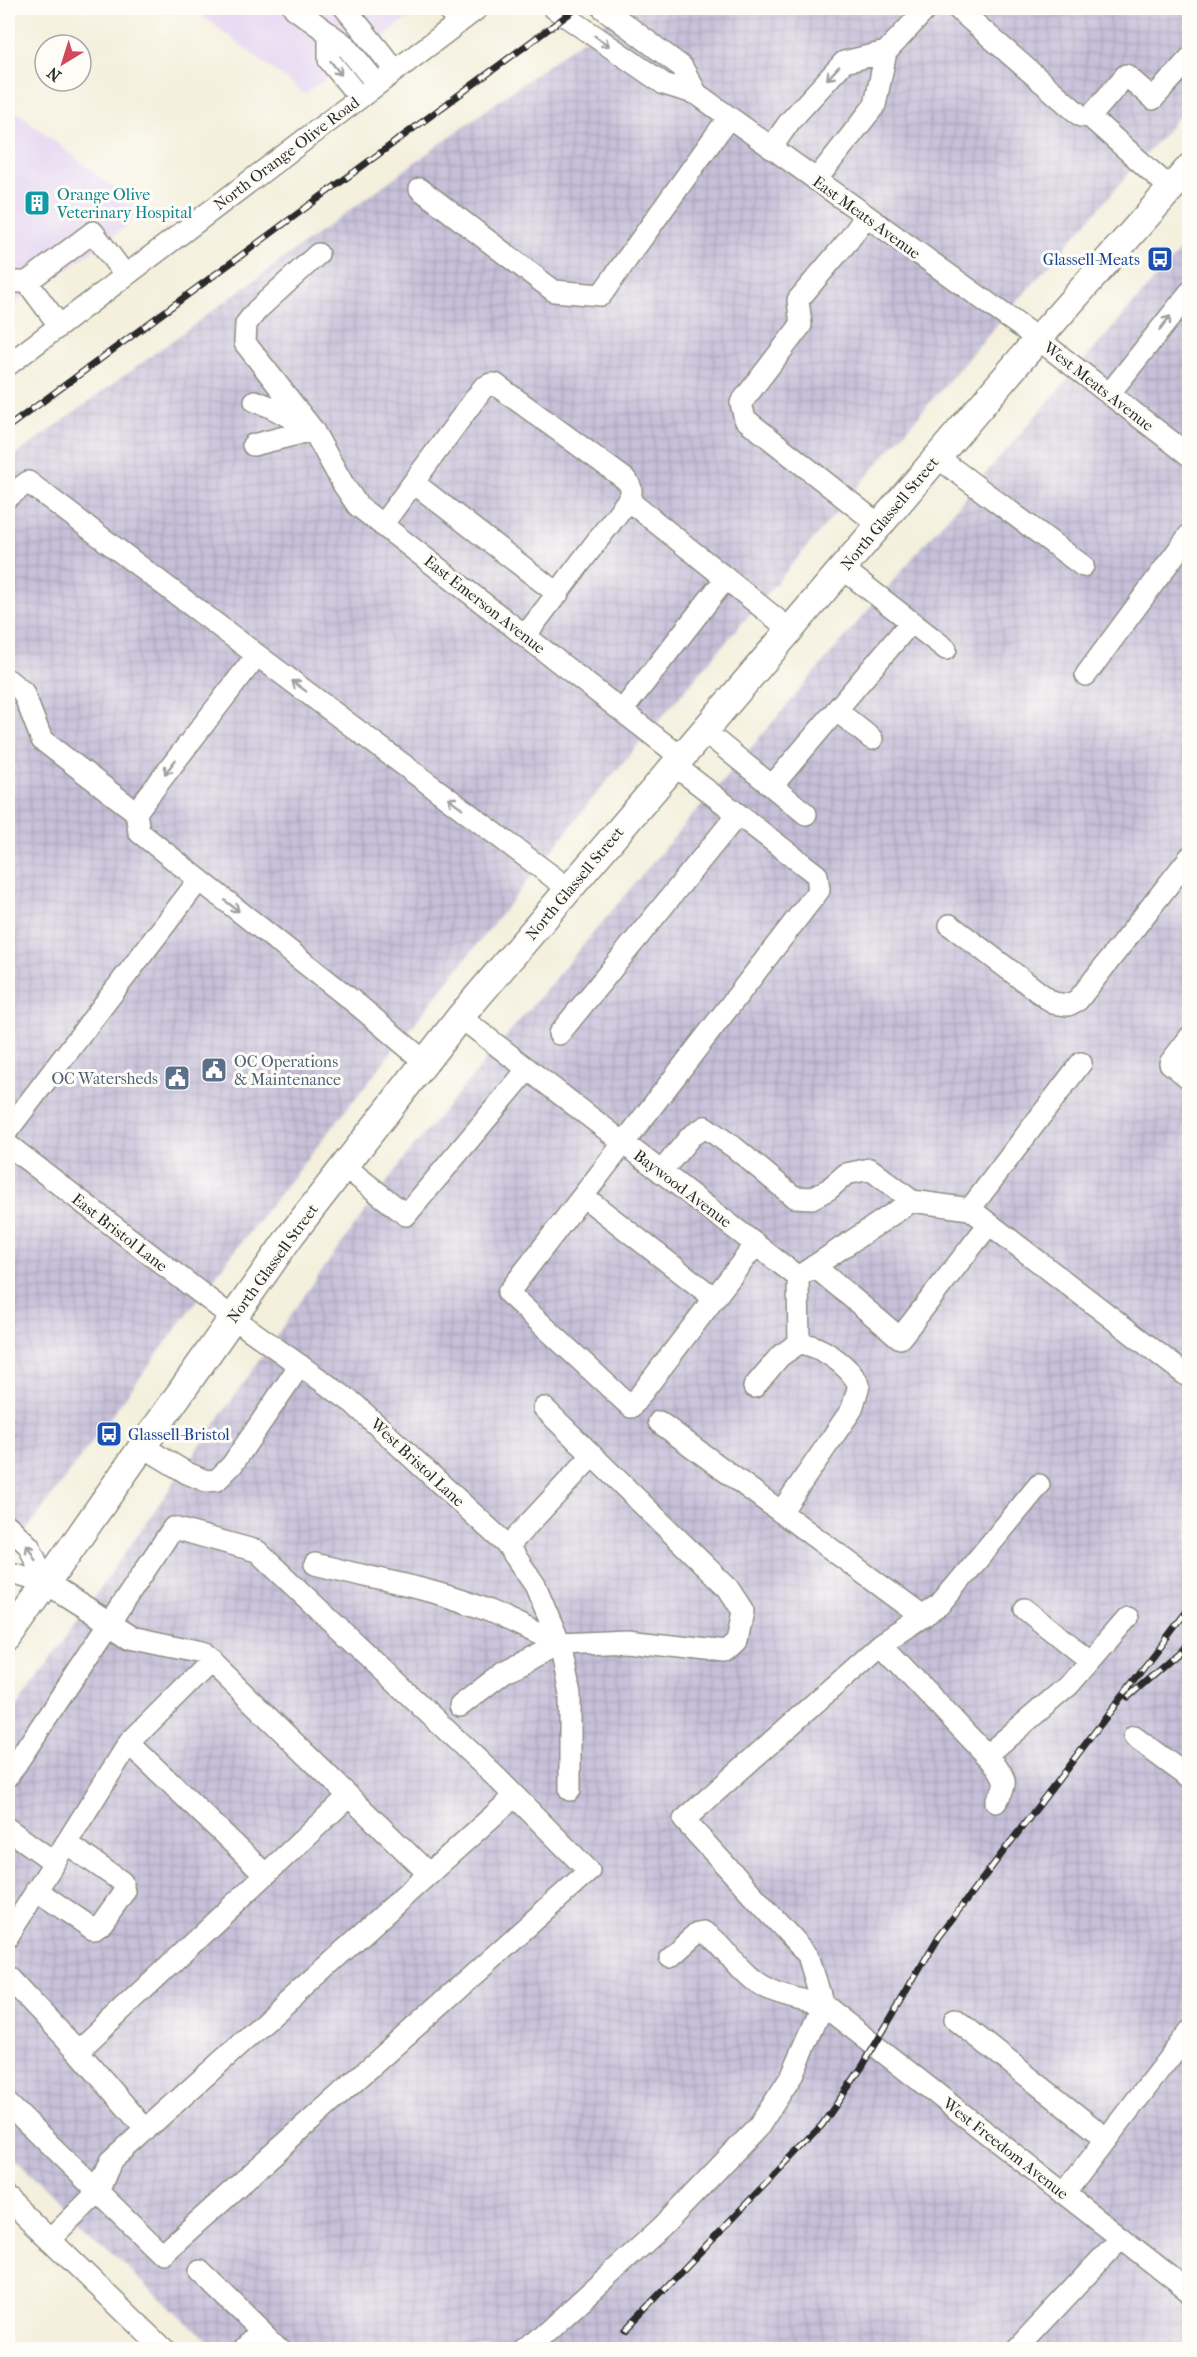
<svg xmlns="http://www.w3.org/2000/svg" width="1197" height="2357" viewBox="0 0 1197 2357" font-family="'IM FELL French Canon',serif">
<defs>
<pattern id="industrial-grid" width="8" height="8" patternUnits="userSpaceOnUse" patternTransform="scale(1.5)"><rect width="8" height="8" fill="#c6c0d9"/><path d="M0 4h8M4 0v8" fill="none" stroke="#aaa5ba"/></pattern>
</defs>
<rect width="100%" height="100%" fill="#fdfcf7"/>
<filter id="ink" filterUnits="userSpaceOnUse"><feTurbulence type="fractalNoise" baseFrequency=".0167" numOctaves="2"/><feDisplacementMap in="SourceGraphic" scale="12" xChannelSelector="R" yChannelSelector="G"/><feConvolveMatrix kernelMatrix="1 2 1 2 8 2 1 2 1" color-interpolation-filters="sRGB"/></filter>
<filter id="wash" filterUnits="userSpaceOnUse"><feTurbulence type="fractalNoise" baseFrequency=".008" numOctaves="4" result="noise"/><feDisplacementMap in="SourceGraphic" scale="24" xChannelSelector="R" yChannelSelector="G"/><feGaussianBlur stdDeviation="1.35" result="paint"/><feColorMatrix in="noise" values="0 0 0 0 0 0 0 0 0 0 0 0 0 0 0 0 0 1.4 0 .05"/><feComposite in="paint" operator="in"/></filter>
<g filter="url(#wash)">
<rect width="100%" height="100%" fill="#f4f0dd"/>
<!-- built -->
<path fill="#e4d3f1" d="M 192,8 L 422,8 L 305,94 Z
M 12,108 L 145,212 L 29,298 L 22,296 L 13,309 L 8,314 L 8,115 Z"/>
<!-- industrial -->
<path fill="url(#industrial-grid)" d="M 625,8 L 1189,8 L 1189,105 L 968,358 L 597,793 L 231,1255 L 8,1555 L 8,461 Z
M 1189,240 L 1189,2349 L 213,2349 L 8,2152 L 8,1720 L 319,1275 L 409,1152 L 694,813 L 698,810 L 926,542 Z"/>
</g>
<g filter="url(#ink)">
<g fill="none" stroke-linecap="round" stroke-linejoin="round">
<!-- minor casing -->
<g stroke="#908e84" stroke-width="24">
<path id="minor" d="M 294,8 L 346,46 L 377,84
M 345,8 L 395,70
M 447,8 L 458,22
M 554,8 L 664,84 L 697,94 L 1038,339 L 1190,456
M 603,8 L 682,67 L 697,94
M 957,8 L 1081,116 L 1090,117
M 329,33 L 329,60 L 359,97
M 771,148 L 790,121 L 844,62 L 886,52
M 816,180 L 875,105 L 886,52 L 927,8
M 1170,188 L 1090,117 L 1126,75 L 1153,99 L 1190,58
M 420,189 L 554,291 L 601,295 L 729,117
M 866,216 L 848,241 L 798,300 L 801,325 L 741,403 L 745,419 L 879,525
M 318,254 L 257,310 L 246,324 L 245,343 L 313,430 L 343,484 L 358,506 L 681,757
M 8,282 L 27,282
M 59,325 L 27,282 L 93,232 L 125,275
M 8,365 L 478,8
M 1109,394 L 1190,292
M 255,401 L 271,407 L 302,424
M 253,445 L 313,430
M 937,457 L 1083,566
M 414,483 L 558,594
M 8,497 L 28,482 L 257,655
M 382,525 L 483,388 L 491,384 L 495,384 L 625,479 C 632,486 633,492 628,500 L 789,629
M 842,568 L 946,649
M 525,636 L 628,500
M 1086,675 L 1190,534
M 8,680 L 23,692 L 42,740 L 136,812
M 836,710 L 872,739
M 622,711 L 726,578
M 703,730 L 806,814
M 674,765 L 817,875 L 819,890 L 508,1293 L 631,1407 L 756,1244
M 772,786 L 911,622
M 950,925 L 1053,1003 L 1068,1005 L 1078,1000 L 1190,857
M 460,1017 L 798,1277 L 912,1201
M 559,1034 L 738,814
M 1190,1037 L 1170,1063 L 1190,1079
M 425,1062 L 359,1006 L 139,832 L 136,812 L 257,655 L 569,889
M 8,1130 L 199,880
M 8,1145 L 233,1318 L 353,1403 L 508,1546 L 535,1585 L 560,1644 L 570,1694 L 570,1790
M 344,1166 L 406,1215 L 528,1069
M 661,1172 L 691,1136 L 705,1127 L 735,1148 L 794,1197 L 812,1198 L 829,1189 L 846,1174 L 870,1169 L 912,1201 L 970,1209 L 1190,1378
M 583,1196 L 714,1298
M 970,1209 L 1081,1063
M 814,1266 L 900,1338 L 989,1224
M 798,1277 L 799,1343
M 754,1387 L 780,1356 L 799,1343 C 820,1345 849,1365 859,1385 L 852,1409 L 781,1512
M 659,1422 L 923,1617
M 142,1446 L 187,1473 L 206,1481 L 217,1480 L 232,1465 L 300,1365
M 8,1526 L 29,1546 L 46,1583
M 508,1546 L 592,1456
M 315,1564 C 373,1579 433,1588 489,1611 C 513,1621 536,1633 560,1644
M 8,1572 L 46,1583 L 131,1637 L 201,1652 L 429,1874
M 1025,1609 L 1090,1661
M 881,1644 L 940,1605 L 1039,1485
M 460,1706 L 504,1672 L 560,1644 L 627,1641 L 726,1652 L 737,1642 L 743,1611 L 728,1588 L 544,1408
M 1134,1737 L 1190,1778
M 129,1743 L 265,1874
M 987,1755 L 1069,1685 L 1127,1618
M 8,1776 L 173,1528 L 257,1551 L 498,1779 L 589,1871 L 162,2254 L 8,2104
M 8,1829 L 54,1862
M 36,1890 L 93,1929 L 102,1923 L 124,1892 L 122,1882 L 66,1843
M 8,1936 L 129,1743 L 211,1661
M 670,1957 L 697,1933 L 703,1932 C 721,1941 731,1961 746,1974 C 767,1995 795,1998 823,2005 L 1190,2292
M 8,1977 L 78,2051 L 146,2130
M 955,2019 L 1107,2139
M 78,2051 L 349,1796
M 1064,2194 L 1190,2031
M 8,2199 L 164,2350
M 50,2240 L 98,2192 L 111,2161 L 515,1796
M 200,2271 L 281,2350
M 243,2350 L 261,2330
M 527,2350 L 662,2227 L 759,2126 L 791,2077 L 823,2005 L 808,1955 L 684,1820 L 881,1644 L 996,1765 C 1007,1781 1007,1785 996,1802
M 1016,2350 L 1121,2238"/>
</g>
<!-- major casing -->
<g stroke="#908e84" stroke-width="30">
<path id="major" d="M 8,1638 L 291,1235 L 460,1017 L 1038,339 L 1190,167"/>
</g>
<!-- minor -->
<use href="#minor" stroke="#fff" stroke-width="21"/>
<!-- major -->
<use href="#major" stroke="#fff" stroke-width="27"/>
<!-- rail casing -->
<g stroke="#2b2b2b" stroke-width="7">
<path id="rail" d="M 8,427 L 577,8
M 1128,1697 L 1190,1643
M 625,2330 L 822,2125 L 862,2067 L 939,1936 L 1190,1607"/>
</g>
<!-- rail -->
<use href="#rail" stroke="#fdfcf7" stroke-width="4.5" stroke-dasharray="14" stroke-linecap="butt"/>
</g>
<!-- one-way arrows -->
<defs><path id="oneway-shaft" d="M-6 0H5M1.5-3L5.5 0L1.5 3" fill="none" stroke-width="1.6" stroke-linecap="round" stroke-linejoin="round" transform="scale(1.5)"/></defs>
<g stroke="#a0a0a0">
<use href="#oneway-shaft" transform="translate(602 41) rotate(35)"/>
<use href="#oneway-shaft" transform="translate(336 68) rotate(52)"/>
<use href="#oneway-shaft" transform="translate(833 73) rotate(133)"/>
<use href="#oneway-shaft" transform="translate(1165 323) rotate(-52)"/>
<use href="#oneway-shaft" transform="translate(299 686) rotate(-143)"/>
<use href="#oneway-shaft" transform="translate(170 767) rotate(128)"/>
<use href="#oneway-shaft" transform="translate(455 803) rotate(-143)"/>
<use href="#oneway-shaft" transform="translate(232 906) rotate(38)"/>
<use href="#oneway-shaft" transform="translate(31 1552) rotate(-119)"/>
</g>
</g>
<!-- icons -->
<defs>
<g id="building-square" transform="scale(1.35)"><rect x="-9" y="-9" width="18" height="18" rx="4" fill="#0f9aa8" stroke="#fdfcf7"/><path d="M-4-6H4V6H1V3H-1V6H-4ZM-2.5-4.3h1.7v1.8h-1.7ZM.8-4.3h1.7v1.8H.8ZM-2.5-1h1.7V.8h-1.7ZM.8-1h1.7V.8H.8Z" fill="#fff"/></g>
<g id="bus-square" transform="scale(1.35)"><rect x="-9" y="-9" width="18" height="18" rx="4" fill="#1a4fb4" stroke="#fdfcf7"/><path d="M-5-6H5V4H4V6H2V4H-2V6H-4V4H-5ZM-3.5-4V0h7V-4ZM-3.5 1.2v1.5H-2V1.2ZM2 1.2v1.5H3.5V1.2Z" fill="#fff"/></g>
<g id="civic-square" transform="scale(1.35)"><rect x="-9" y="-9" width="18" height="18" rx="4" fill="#5c6f8a" stroke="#fdfcf7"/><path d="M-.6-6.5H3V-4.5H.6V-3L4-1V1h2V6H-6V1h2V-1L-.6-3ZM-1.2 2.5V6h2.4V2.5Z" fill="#fff"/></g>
</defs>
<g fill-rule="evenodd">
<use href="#building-square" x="37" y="203"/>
<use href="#bus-square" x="1160" y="259"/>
<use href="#civic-square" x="214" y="1070"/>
<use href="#civic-square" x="177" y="1078"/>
<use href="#bus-square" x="109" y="1434"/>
</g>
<g text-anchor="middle" stroke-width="6" stroke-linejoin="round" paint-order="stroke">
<!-- street labels -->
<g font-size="16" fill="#2b2b2b" stroke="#fdfcf7">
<text transform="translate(286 153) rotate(-37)" y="6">North Orange Olive Road</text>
<text transform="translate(867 217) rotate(36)" y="6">East Meats Avenue</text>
<text transform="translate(1099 386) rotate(38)" y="6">West Meats Avenue</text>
<text transform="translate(889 513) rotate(-50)" y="6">North Glassell Street</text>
<text transform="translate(485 604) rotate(38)" y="6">East Emerson Avenue</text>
<text transform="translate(574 883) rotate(-50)" y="6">North Glassell Street</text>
<text transform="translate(683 1188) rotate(37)" y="6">Baywood Avenue</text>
<text transform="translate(120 1232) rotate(38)" y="6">East Bristol Lane</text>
<text transform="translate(272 1263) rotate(-54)" y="6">North Glassell Street</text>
<text transform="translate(418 1462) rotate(43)" y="6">West Bristol Lane</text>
<text transform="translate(1006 2148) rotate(38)" y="6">West Freedom Avenue</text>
</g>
<!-- culture labels -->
<g font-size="16" fill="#0d838f" stroke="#fdfcf7" text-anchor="start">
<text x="57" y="200">Orange Olive<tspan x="57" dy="18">Veterinary Hospital</tspan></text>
</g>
<!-- transit labels -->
<g font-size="16" fill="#164399" stroke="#fdfcf7" text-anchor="end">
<text x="1140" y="265">Glassell-Meats</text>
<text x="128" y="1440" text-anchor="start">Glassell-Bristol</text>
</g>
<!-- service labels -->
<g font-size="16" fill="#4e5e75" stroke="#fdfcf7" text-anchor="start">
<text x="234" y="1067">OC Operations<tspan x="234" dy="18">&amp; Maintenance</tspan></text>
<text x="158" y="1084" text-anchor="end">OC Watersheds</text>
</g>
</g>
<!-- margin -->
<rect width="1197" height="2357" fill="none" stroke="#fdfcf7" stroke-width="30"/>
<!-- north arrow -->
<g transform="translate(63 63) rotate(218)"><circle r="28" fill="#fdfcf7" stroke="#a9a8a5" stroke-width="1.5"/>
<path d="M0-4.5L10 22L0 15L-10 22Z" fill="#d1495b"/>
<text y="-9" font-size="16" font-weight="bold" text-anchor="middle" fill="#2b2b2b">N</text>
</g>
</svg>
